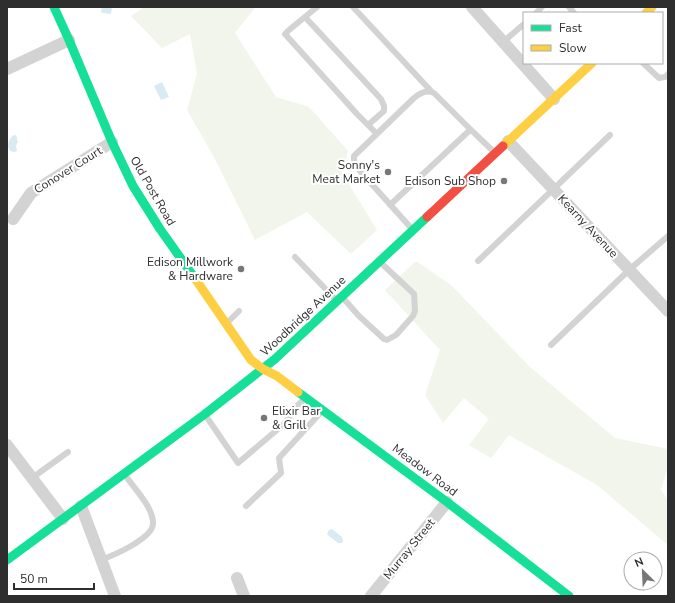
<svg xmlns="http://www.w3.org/2000/svg" width="675" height="603" viewBox="0 0 675 603" font-family="'Nunito Sans',sans-serif">
<rect width="100%" height="100%" fill="#fff"/>
<!-- green -->
<path fill="#f1f5eb" d="M 145,7 L 253,7 L 254,9 L 235,33 L 276,97 L 309,107 L 348,151 L 342,173 L 377,230 L 351,254 L 307,212 L 255,240 L 214,157 L 187,110 L 197,74 L 190,34 L 162,48 L 131,16 Z
M 416,261 L 451,285 L 530,367 L 615,438 L 668,449 L 668,466 L 661,490 L 668,500 L 668,545 L 597,485 L 509,435 L 491,458 L 469,445 L 489,419 L 464,398 L 443,423 L 425,395 L 440,350 L 385,290 Z"/>
<!-- water -->
<path fill="#d8eaf2" d="M 102,7 L 112,7 L 111,14 L 103,13 L 101,12 Z
M 162,82 L 169,97 L 161,100 L 154,86 Z
M 14,135 L 15,135 L 17,137 L 17,140 L 18,141 L 16,146 L 17,151 L 14,152 L 10,151 C 7,145 8,139 14,135 Z
M 332,529 L 342,537 L 343,541 L 342,543 L 338,543 L 329,536 L 327,534 L 329,530 Z"/>
<g fill="none" stroke-linecap="round" stroke-linejoin="round">
<!-- lane -->
<path stroke="#d3d3d3" stroke-width="6" d="M 317,7 L 289,30 L 285,34 L 357,114 L 377,134
M 353,7 L 431,91
M 569,7 L 574,13
M 536,13 L 542,7
M 305,17 L 381,99 L 384,106 L 384,111 L 368,125
M 503,42 L 524,24
M 643,63 L 659,78 L 665,77 L 668,74
M 390,205 L 470,130
M 412,229 L 360,171 C 356,166 353,162 354,156 L 414,98 C 420,93 427,89 434,93 L 466,125 L 495,153
M 295,257 L 337,301
M 478,261 L 610,135
M 343,298 L 359,316 L 384,339 L 387,340 L 396,335 L 413,316 L 415,311 L 414,294 L 380,262
M 227,323 L 239,311
M 551,345 L 629,270 L 668,236
M 206,416 L 238,463 L 284,424 L 299,404 L 305,398
M 32,478 L 68,452
M 246,506 L 281,473 L 279,458 L 322,411
M 101,560 C 114,555 154,538 153,523 C 153,507 134,488 125,475"/>
<!-- street -->
<path stroke="#d3d3d3" stroke-width="12" d="M 472,7 L 554,99
M 7,69 L 69,40
M 508,141 L 668,311
M 13,219 L 31,193 L 112,142
M 7,445 L 63,519
M 81,506 L 115,596
M 237,578 L 244,596
M 371,596 L 447,502"/>
<!-- fast -->
<path stroke="#16e098" stroke-width="9" d="M 54,7 L 69,40 L 112,142 L 133,186 L 160,229 L 194,277
M 298,392 L 447,502 L 569,596
M 7,560 L 205,414 L 275,359 L 427,217"/>
<!-- slow -->
<path stroke="#ffcf43" stroke-width="9" d="M 646,13 L 652,7
M 503,146 L 592,63
M 194,277 L 251,360 L 263,369 L 277,376 L 298,392"/>
<!-- jam -->
<path stroke="#f24e42" stroke-width="9" d="M 427,217 L 503,146"/>
</g>
<!-- markers -->
<g fill="#777" stroke="#fff" stroke-width="1.5">
<circle cx="388" cy="172" r="4"/>
<circle cx="504" cy="181" r="4"/>
<circle cx="241" cy="269" r="4"/>
<circle cx="264" cy="418" r="4"/>
</g>
<g text-anchor="middle" stroke-width="4" stroke-linejoin="round" paint-order="stroke">
<!-- poi labels -->
<g font-size="12" fill="#2e2e2e" stroke="#fff" text-anchor="end">
<text x="380" y="169">Sonny's<tspan x="380" dy="14">Meat Market</tspan></text>
<text x="496" y="185">Edison Sub Shop</text>
<text x="233" y="266">Edison Millwork<tspan x="233" dy="14">&amp; Hardware</tspan></text>
<text x="272" y="415" text-anchor="start">Elixir Bar<tspan x="272" dy="14">&amp; Grill</tspan></text>
</g>
<!-- street labels -->
<g font-size="12" fill="#2e2e2e" stroke="#fff">
<text transform="translate(68 170) rotate(-32)" y="4">Conover Court</text>
<text transform="translate(153 191) rotate(60)" y="4">Old Post Road</text>
<text transform="translate(588 226) rotate(47)" y="4">Kearny Avenue</text>
<text transform="translate(303 316) rotate(-43)" y="4">Woodbridge Avenue</text>
<text transform="translate(425 470) rotate(37)" y="4">Meadow Road</text>
<text transform="translate(409 549) rotate(-51)" y="4">Murray Street</text>
</g>
</g>
<!-- border -->
<rect width="675" height="603" fill="none" stroke="#2e2e2e" stroke-width="16"/>
<!-- legend -->
<rect x="523" y="12" width="140" height="52" fill="#ffffff" stroke="#ababab"/>
<rect x="531" y="25" width="20" height="6" fill="#16e098" stroke="#ababab"/>
<text x="559" y="32" font-size="12" fill="#2e2e2e">Fast</text>
<rect x="531" y="45" width="20" height="6" fill="#ffcf43" stroke="#ababab"/>
<text x="559" y="52" font-size="12" fill="#2e2e2e">Slow</text>
<!-- north arrow -->
<g transform="translate(643 571) rotate(336)"><circle r="19" fill="#ffffff" stroke="#ababab"/>
<path d="M0-3L7 15L0 10L-7 15Z" fill="#777777"/>
<text y="-6" font-size="11" font-weight="bold" text-anchor="middle" fill="#2e2e2e">N</text>
</g>
<!-- scale -->
<path d="M14 583v6h80v-6" fill="none" stroke="#2e2e2e" stroke-width="2"/>
<text x="20" y="583" font-size="12" fill="#2e2e2e" stroke="#ffffff" stroke-width="3" paint-order="stroke">50 m</text>
</svg>
